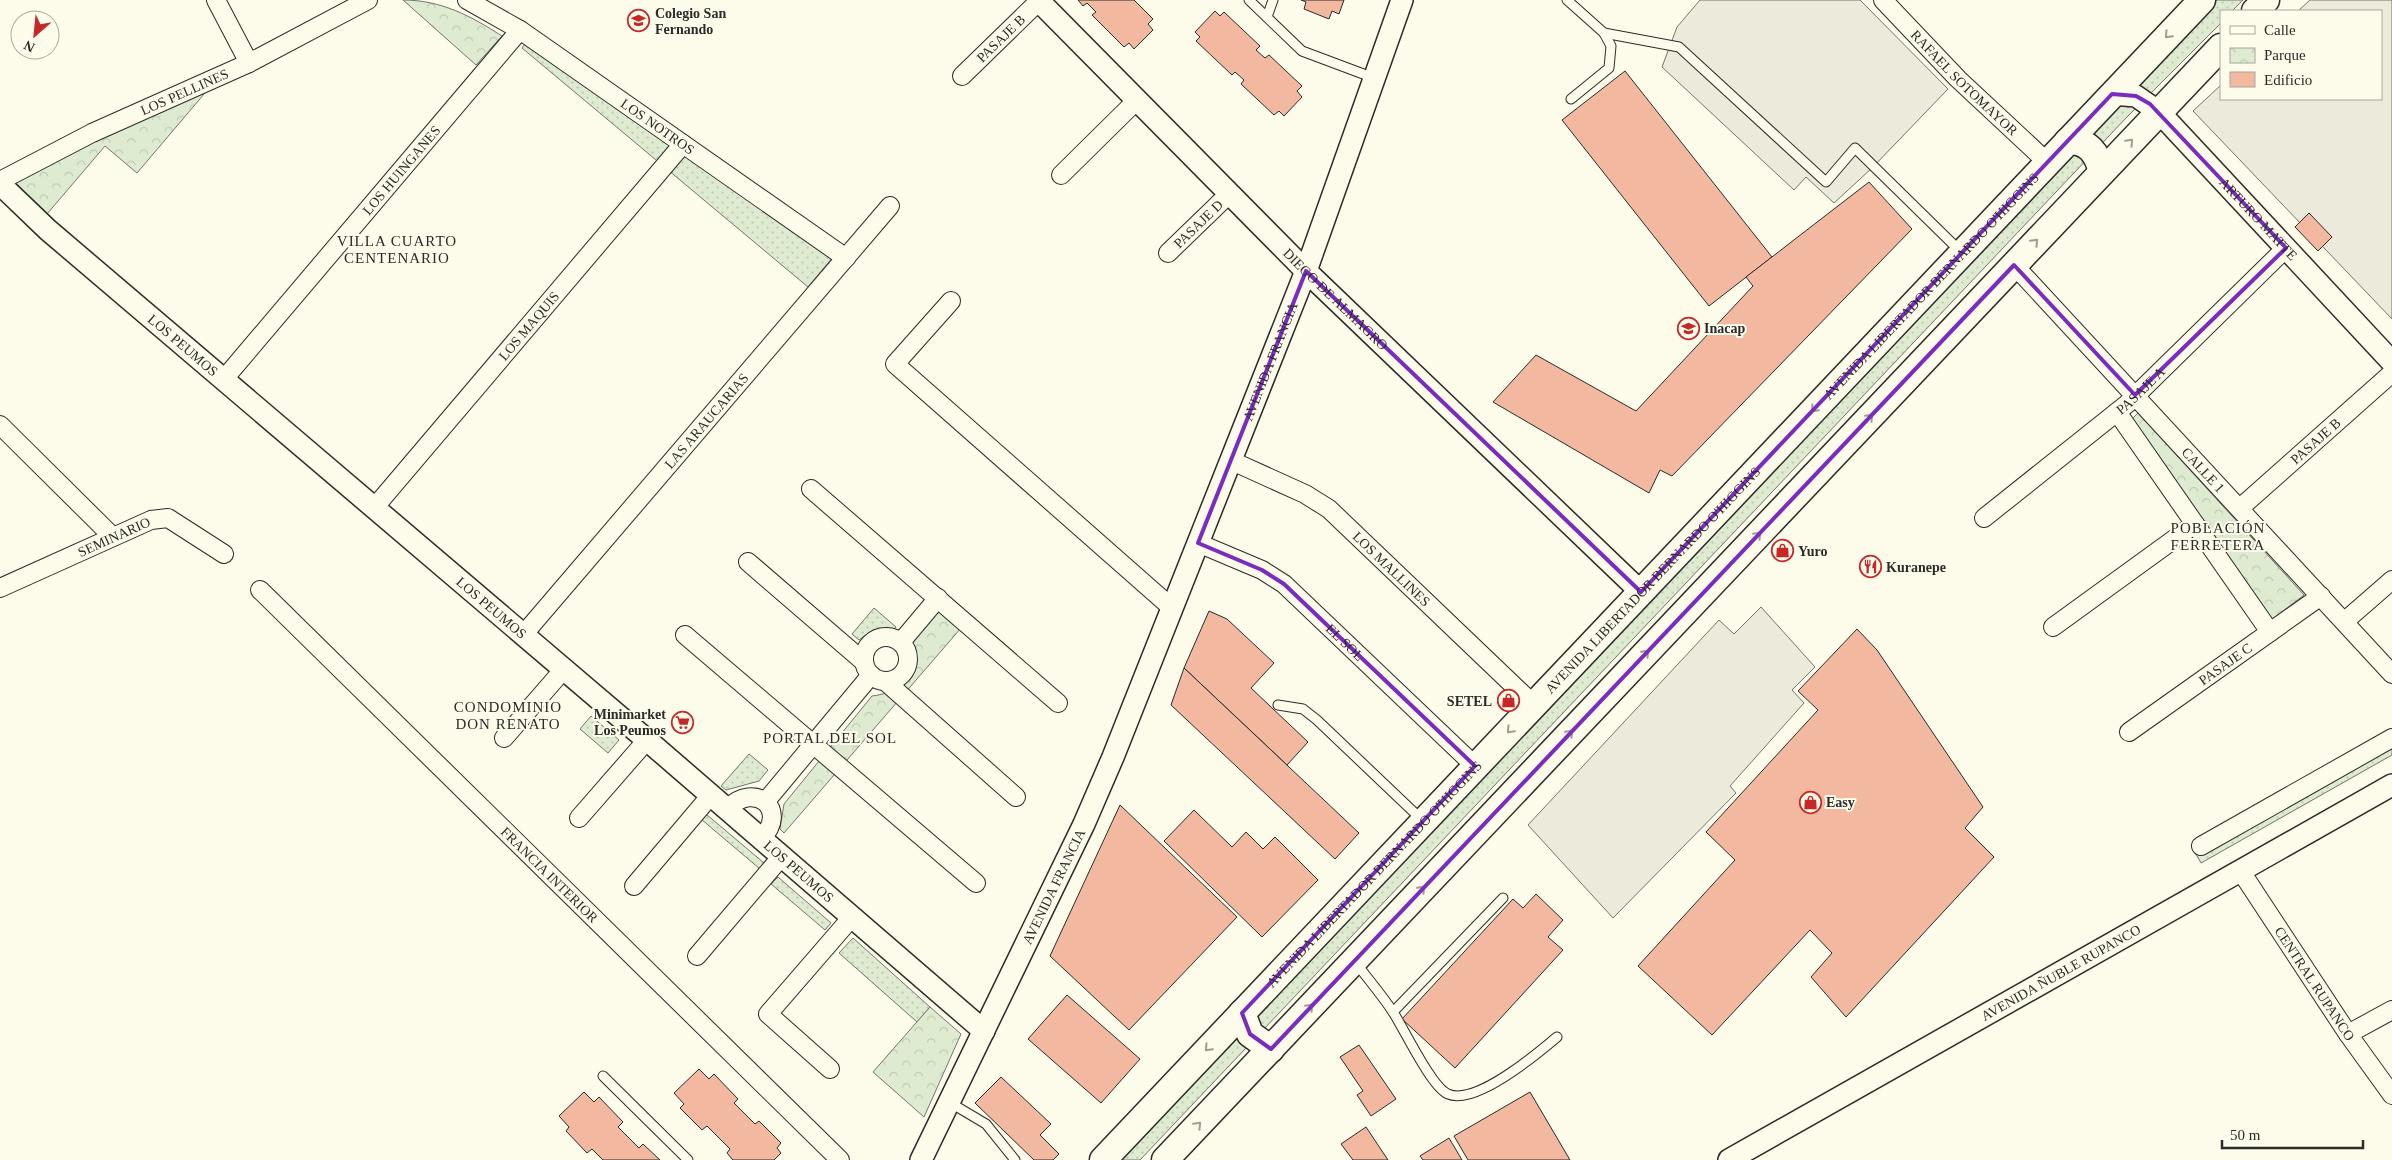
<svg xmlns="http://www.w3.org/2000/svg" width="2392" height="1160" viewBox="0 0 2392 1160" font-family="'Times New Roman',serif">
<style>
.grass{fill:url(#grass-dots);stroke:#74746e}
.park{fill:url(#park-crowns);stroke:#74746e}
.parking{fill:#eceadb;stroke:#74746e}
.building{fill:#f2b8a0;stroke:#2b2b2b}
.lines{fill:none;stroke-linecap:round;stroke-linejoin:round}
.service-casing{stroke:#2b2b2b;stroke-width:11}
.minor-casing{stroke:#2b2b2b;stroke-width:20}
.tertiary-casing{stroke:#2b2b2b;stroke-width:24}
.primary-casing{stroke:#2b2b2b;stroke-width:29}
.service{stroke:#fdfbea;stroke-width:9}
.minor{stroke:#fdfbea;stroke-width:18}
.tertiary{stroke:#fdfbea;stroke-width:21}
.primary{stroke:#fdfbea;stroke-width:26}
.oneway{stroke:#9e9d94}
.marked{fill:none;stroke:#7b2cbf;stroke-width:4;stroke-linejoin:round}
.labels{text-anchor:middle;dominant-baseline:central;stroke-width:4;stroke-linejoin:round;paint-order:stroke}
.poi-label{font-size:14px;font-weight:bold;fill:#2b2b2b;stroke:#fdfbea;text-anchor:start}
.street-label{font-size:14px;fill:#2b2b2b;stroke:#fdfbea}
.neighbourhood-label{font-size:15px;letter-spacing:1px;fill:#2b2b2b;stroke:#fdfbea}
</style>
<defs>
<pattern id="grass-dots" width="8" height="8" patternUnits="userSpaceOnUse" patternTransform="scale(1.25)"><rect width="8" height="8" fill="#deebd1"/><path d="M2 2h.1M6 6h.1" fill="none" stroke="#bfcab4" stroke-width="1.8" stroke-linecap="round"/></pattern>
<pattern id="park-crowns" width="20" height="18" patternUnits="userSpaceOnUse" patternTransform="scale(1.25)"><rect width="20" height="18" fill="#deebd1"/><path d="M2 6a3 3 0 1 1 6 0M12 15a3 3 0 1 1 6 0" fill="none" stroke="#bfcab4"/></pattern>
</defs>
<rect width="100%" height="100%" fill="#fdfbea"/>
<g class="grass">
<path d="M 2217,0 L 2243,0 L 2232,11 L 2221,11 L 2221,23 L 2126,118 L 1140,1160 L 1115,1160 L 1933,293 Z"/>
<path d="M 525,44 L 833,257 L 808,287 L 522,48 Z"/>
<path d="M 874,608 L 896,627 L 894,630 L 873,630 L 859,640 L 852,634 Z"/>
<path d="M 591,716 L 619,740 L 608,753 L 580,729 Z"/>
<path d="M 2392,736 L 2392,755 L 2201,863 L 2193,849 Z"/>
<path d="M 749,754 L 768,770 L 759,781 L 726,790 L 721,786 Z"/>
<path d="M 706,814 L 764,863 L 760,869 L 701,819 Z"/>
<path d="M 778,877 L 831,923 L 825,930 L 771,884 Z"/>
<path d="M 853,938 L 930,1007 L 917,1022 L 839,953 Z"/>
</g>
<g class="park">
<path d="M 403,0 C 441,0 471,16 502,36 L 476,65 Z"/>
<path d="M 216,80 L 137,173 L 105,146 L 47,214 L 11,184 Z"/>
<path d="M 2138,413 L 2304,595 L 2270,621 L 2129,422 Z"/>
<path d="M 937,608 L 961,628 L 784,833 L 780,829 L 784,804 L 872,696 C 895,693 902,686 915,669 L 912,637 Z"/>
<path d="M 930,1007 L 961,1034 L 924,1117 L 873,1072 Z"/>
</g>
<g class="parking">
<path d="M 1700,0 L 1860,0 L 1948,89 L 1872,168 L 1834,203 L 1806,177 L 1794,190 L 1662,67 L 1677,27 Z"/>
<path d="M 2310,0 L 2392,0 L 2392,319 L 2193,111 L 2221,85 L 2221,99 L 2381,99 L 2381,11 L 2298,11 Z"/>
<path d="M 1761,607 L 1815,667 L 1792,690 L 1804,703 L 1730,786 L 1736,793 L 1613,918 L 1528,825 L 1719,620 L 1734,634 Z"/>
</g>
<g class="building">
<path d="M 1078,0 L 1134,0 L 1153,19 L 1148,24 L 1153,30 L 1134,49 L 1129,43 L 1124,47 L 1092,15 L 1096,12 L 1087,3 L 1083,6 Z"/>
<path d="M 1301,0 L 1344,0 L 1339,14 L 1332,11 L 1329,19 L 1304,9 L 1306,2 Z"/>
<path d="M 1215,11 L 1220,16 L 1224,12 L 1260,46 L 1256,50 L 1265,58 L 1269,55 L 1302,86 L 1297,91 L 1302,97 L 1284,116 L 1279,111 L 1274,115 L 1241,84 L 1244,80 L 1235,72 L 1232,75 L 1196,41 L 1200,37 L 1195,32 Z"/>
<path d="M 1625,71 L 1772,257 L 1709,306 L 1562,120 Z"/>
<path d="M 1869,182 L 1912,229 L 1672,476 L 1660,470 L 1649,493 L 1493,402 L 1536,355 L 1636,411 L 1753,286 L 1746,277 Z"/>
<path d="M 2309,213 L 2332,237 L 2318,251 L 2295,227 Z"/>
<path d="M 1209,611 L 1227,619 L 1274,663 L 1251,688 L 1308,742 L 1287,765 L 1184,668 Z"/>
<path d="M 1857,629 L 1877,650 L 1983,807 L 1965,828 L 1994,857 L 1846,1017 L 1811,977 L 1832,953 L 1810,930 L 1712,1035 L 1638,966 L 1735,860 L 1706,832 L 1818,710 L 1798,691 Z"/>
<path d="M 1184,668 L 1359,833 L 1335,859 L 1171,705 Z"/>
<path d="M 1120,805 L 1237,917 L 1129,1030 L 1050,956 Z"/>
<path d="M 1194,810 L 1232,847 L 1246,832 L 1263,849 L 1275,837 L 1318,880 L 1262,937 L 1164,841 Z"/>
<path d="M 1536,894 L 1563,920 L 1548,937 L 1563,950 L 1455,1068 L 1402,1019 L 1513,899 L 1523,908 Z"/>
<path d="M 1067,995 L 1140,1059 L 1101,1103 L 1028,1039 Z"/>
<path d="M 1359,1045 L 1396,1099 L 1371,1116 L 1357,1095 L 1363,1091 L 1340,1057 Z"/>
<path d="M 699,1069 L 709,1079 L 714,1074 L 738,1099 L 734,1103 L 755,1124 L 759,1121 L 781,1143 L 777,1148 L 781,1153 L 774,1160 L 733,1160 L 727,1153 L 730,1149 L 707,1126 L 702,1130 L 680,1108 L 684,1104 L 674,1093 Z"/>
<path d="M 1001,1077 L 1051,1124 L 1040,1135 L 1059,1154 L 1053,1160 L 1034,1160 L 975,1103 Z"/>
<path d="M 584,1092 L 594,1102 L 599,1097 L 623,1122 L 618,1127 L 639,1148 L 643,1144 L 660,1160 L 603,1160 L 592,1149 L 587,1153 L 566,1131 L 569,1127 L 559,1116 Z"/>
<path d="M 1530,1092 L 1570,1160 L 1468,1160 L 1454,1136 Z"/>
<path d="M 1366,1127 L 1388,1160 L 1353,1160 L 1341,1144 Z"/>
<path d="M 1449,1138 L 1462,1160 L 1423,1160 L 1420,1156 Z"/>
</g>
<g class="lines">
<defs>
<g id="service">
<path d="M 1249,0 L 1302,51 L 1374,78"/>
<path d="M 1567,0 L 1604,33 L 1679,47 L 1826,182 L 1855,148 L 1960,251"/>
<path d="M 1267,17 L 1273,0"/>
<path d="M 1571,99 L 1609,68 L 1611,46 L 1604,33"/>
<path d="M 1278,705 L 1303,709 L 1317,720 L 1421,819"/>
<path d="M 1356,963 C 1368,979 1382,995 1393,1012 C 1404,1029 1432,1088 1448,1094 C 1475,1106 1537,1054 1557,1037"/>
<path d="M 1393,1012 L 1503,898"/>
<path d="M 603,1076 L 688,1160"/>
<path d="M 949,1102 L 986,1124 L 1015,1160"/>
</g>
<g id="minor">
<path d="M 216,0 L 249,63"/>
<path id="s1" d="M 467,0 L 520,30 L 846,258"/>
<path id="s2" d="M 1883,0 L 1958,79 L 2047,162"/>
<path id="s3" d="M 962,76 L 1039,1"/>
<path d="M 1061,175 L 1137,100"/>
<path id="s4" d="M 0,181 L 92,133 L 249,63 L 368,0"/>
<path id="s5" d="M 1168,253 L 1229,194"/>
<path id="s6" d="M 2014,265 L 2392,674"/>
<path d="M 951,301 L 895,364 L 1172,608"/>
<path id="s7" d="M 224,379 L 520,30"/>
<path d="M 2117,412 L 2270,632"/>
<path d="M 0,425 L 113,537"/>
<path id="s8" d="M 1232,461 L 1305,494 L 1329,509 L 1534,705"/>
<path d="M 811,489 L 1058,703"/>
<path id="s9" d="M 374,508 L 683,144"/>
<path id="s10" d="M 2240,508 L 2392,373"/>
<path id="s11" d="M 1984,518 L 2127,404 L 2286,248"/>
<path id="s12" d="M 1198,543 L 1262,570 L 1284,584 L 1475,766"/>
<path d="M 748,562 L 864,662"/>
<path id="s13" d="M 0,588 L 151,520 L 168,518 L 224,554"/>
<path id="s14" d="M 260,590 L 840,1160"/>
<path d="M 2345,621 L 2392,580"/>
<path d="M 2053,627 L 2195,524"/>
<path id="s15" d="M 523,635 L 890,206"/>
<path d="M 685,635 L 976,883"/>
<circle cx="886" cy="659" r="22"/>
<path d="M 901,642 L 938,598"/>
<path d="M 885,681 L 1016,797"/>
<path id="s16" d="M 2129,732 L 2321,596"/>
<path d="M 504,738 L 564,669"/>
<path d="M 766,801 L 871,675"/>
<path d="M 727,809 C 755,780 790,810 761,839"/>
<path d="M 579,818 L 647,740"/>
<path d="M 2201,846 L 2392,738"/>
<path id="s17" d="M 2240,870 L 2348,1034 L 2392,1095"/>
<path d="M 634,886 L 711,795"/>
<path d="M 697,956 L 782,856"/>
<path d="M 2348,1034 L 2392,1010"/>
<path d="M 830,1069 L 768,1014 L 852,917"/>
</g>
<g id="tertiary">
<path id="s18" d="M 1038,0 L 1306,271 L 1641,592"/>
<path id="s19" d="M 2112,94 L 2136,96 L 2159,112 L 2392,362"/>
<path id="s20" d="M 0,184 L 48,230 L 647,740 L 984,1031"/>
<path id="s21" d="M 921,1160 L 1084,824 L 1113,757 L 1306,271 L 1402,0"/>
<path id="s22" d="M 1729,1160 L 2392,785"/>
</g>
<g id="primary">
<path d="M 2255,11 L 2266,0"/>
<path d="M 2068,141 C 2089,141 2097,153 2102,172"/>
<path d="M 1242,1013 L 1250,1034 L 1271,1049"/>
<path id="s23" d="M 1103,1160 L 2202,0"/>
<path d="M 1165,1160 L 2221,47"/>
</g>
</defs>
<use href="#service" class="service-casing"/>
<use href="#minor" class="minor-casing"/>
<use href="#tertiary" class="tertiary-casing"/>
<use href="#primary" class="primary-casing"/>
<use href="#service" class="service"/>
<use href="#minor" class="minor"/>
<use href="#tertiary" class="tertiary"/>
<use href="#primary" class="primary"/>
</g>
<defs><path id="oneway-chevron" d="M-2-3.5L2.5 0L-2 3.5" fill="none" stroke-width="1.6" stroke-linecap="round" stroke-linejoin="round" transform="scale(1.25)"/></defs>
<g class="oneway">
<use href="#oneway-chevron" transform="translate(2168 35) rotate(133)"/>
<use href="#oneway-chevron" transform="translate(2130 142) rotate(-47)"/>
<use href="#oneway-chevron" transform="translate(2035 242) rotate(-47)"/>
<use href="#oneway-chevron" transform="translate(1814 409) rotate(133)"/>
<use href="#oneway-chevron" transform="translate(1870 417) rotate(-47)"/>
<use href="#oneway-chevron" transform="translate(1758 535) rotate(-47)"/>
<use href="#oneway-chevron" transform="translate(1646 653) rotate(-47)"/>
<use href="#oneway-chevron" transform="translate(1510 730) rotate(133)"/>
<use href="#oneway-chevron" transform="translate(1570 733) rotate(-46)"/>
<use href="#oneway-chevron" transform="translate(1422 889) rotate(-46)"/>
<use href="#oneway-chevron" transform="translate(1310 1007) rotate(-47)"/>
<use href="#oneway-chevron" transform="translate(1208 1048) rotate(133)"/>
<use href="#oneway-chevron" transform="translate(1198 1125) rotate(-46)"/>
</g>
<path class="marked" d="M 2112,94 L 2136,96 L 2150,104 L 2286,248 L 2135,395 L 2014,265 L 1271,1049 L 1250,1034 L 1242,1013 L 1475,766 L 1284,584 L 1262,570 L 1198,543 L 1306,271 L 1641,592 Z"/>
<defs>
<symbol id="school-ring" viewBox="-11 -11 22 22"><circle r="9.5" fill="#fdfbea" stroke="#c62828" stroke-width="1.5"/><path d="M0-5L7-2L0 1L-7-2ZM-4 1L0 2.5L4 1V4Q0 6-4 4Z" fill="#c62828"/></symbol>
<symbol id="university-ring" viewBox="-11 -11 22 22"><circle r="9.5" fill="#fdfbea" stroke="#c62828" stroke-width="1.5"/><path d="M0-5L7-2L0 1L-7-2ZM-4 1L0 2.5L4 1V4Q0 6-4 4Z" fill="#c62828"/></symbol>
<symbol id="shop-ring" viewBox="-11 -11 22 22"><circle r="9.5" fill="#fdfbea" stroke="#c62828" stroke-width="1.5"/><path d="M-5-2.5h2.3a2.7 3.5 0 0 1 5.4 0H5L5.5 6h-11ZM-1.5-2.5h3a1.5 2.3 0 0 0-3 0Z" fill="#c62828"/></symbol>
<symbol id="restaurant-ring" viewBox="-11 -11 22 22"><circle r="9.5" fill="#fdfbea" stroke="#c62828" stroke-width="1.5"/><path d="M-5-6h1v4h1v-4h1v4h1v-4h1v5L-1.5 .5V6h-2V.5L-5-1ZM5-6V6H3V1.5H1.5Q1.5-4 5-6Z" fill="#c62828"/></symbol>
<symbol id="supermarket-ring" viewBox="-11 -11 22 22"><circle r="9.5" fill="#fdfbea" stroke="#c62828" stroke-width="1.5"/><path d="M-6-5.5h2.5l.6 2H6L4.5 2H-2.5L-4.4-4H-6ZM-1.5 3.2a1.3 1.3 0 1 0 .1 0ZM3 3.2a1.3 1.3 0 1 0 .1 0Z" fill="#c62828"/></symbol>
</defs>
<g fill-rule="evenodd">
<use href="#school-ring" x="626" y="8" width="25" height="25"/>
<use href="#university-ring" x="1676" y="316" width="25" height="25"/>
<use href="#shop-ring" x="1770" y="538" width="25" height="25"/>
<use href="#restaurant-ring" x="1858" y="554" width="25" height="25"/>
<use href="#shop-ring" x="1496" y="688" width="25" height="25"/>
<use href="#supermarket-ring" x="670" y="710" width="25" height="25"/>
<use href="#shop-ring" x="1798" y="790" width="25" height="25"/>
</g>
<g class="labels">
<g class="poi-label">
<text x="655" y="13">Colegio San<tspan x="655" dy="16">Fernando</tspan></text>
<text x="1704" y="328">Inacap</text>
<text x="1798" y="551">Yuro</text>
<text x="1886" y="567">Kuranepe</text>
<text x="1492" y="701" text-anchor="end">SETEL</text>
<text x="666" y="714" text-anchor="end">Minimarket<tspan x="666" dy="16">Los Peumos</tspan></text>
<text x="1826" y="802">Easy</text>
</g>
<g class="street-label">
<text stroke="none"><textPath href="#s3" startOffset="54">PASAJE B</textPath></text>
<text stroke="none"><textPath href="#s2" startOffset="116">RAFAEL SOTOMAYOR</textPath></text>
<text stroke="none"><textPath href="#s4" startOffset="205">LOS PELLINES</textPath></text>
<text stroke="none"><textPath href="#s1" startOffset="229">LOS NOTROS</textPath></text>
<text stroke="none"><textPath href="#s7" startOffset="274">LOS HUINGANES</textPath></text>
<text stroke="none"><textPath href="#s19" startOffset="198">ARTURO MATTE</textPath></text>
<text stroke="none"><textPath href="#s5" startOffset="42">PASAJE D</textPath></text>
<text stroke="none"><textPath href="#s23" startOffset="1204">AVENIDA LIBERTADOR BERNARDO O'HIGGINS</textPath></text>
<text stroke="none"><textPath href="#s18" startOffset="422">DIEGO DE ALMAGRO</textPath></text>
<text stroke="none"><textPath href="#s9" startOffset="239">LOS MAQUIS</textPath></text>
<text stroke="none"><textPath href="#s20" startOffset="244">LOS PEUMOS</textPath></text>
<text stroke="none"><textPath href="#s21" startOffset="872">AVENIDA FRANCIA</textPath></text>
<text stroke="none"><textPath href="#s11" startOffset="202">PASAJE A</textPath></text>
<text stroke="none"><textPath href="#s15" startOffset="282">LAS ARAUCARIAS</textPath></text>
<text stroke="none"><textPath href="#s10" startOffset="101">PASAJE B</textPath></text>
<text stroke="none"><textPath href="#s6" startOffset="279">CALLE 1</textPath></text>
<text stroke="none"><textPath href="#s13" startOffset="125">SEMINARIO</textPath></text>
<text stroke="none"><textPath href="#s8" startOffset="195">LOS MALLINES</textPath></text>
<text stroke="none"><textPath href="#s23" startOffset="799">AVENIDA LIBERTADOR BERNARDO O'HIGGINS</textPath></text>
<text stroke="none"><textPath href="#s20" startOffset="649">LOS PEUMOS</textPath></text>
<text stroke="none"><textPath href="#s12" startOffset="180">EL SOL</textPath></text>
<text stroke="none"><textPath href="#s16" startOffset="118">PASAJE C</textPath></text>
<text stroke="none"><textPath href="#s20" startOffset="1054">LOS PEUMOS</textPath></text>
<text stroke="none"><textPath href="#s23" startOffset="394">AVENIDA LIBERTADOR BERNARDO O'HIGGINS</textPath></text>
<text stroke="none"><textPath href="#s14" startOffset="406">FRANCIA INTERIOR</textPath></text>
<text stroke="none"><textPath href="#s21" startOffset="304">AVENIDA FRANCIA</textPath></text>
<text stroke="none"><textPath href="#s22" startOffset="381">AVENIDA ÑUBLE RUPANCO</textPath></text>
<text stroke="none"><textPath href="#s17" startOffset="136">CENTRAL RUPANCO</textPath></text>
</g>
<g class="neighbourhood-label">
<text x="397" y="241">VILLA CUARTO<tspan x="397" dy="17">CENTENARIO</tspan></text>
<text x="2218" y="528">POBLACIÓN<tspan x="2218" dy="17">FERRETERA</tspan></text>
<text x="508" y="707">CONDOMINIO<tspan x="508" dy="17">DON RENATO</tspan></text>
<text x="830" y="738">PORTAL DEL SOL</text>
</g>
</g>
<rect x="2220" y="10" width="162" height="90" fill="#fdfbea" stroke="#a9a89e"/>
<rect x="2230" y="26" width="25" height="8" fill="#fdfbea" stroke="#a9a89e"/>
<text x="2264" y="35" font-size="15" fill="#2b2b2b">Calle</text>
<rect x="2230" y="48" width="25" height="15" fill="url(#park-crowns)" stroke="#a9a89e"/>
<text x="2264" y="60" font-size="15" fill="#2b2b2b">Parque</text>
<rect x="2230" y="72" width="25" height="15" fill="#f2b8a0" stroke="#a9a89e"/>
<text x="2264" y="85" font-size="15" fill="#2b2b2b">Edificio</text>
<g transform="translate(35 35) rotate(207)"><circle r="24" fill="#fdfbea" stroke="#a9a89e"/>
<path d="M0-4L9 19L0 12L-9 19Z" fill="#c62828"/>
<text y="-8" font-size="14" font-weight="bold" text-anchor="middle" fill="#2b2b2b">N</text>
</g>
<path d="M2222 1140v8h141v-8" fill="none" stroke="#2b2b2b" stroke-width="2.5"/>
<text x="2230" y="1140" font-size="15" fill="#2b2b2b" stroke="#fdfbea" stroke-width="4" paint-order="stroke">50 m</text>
</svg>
